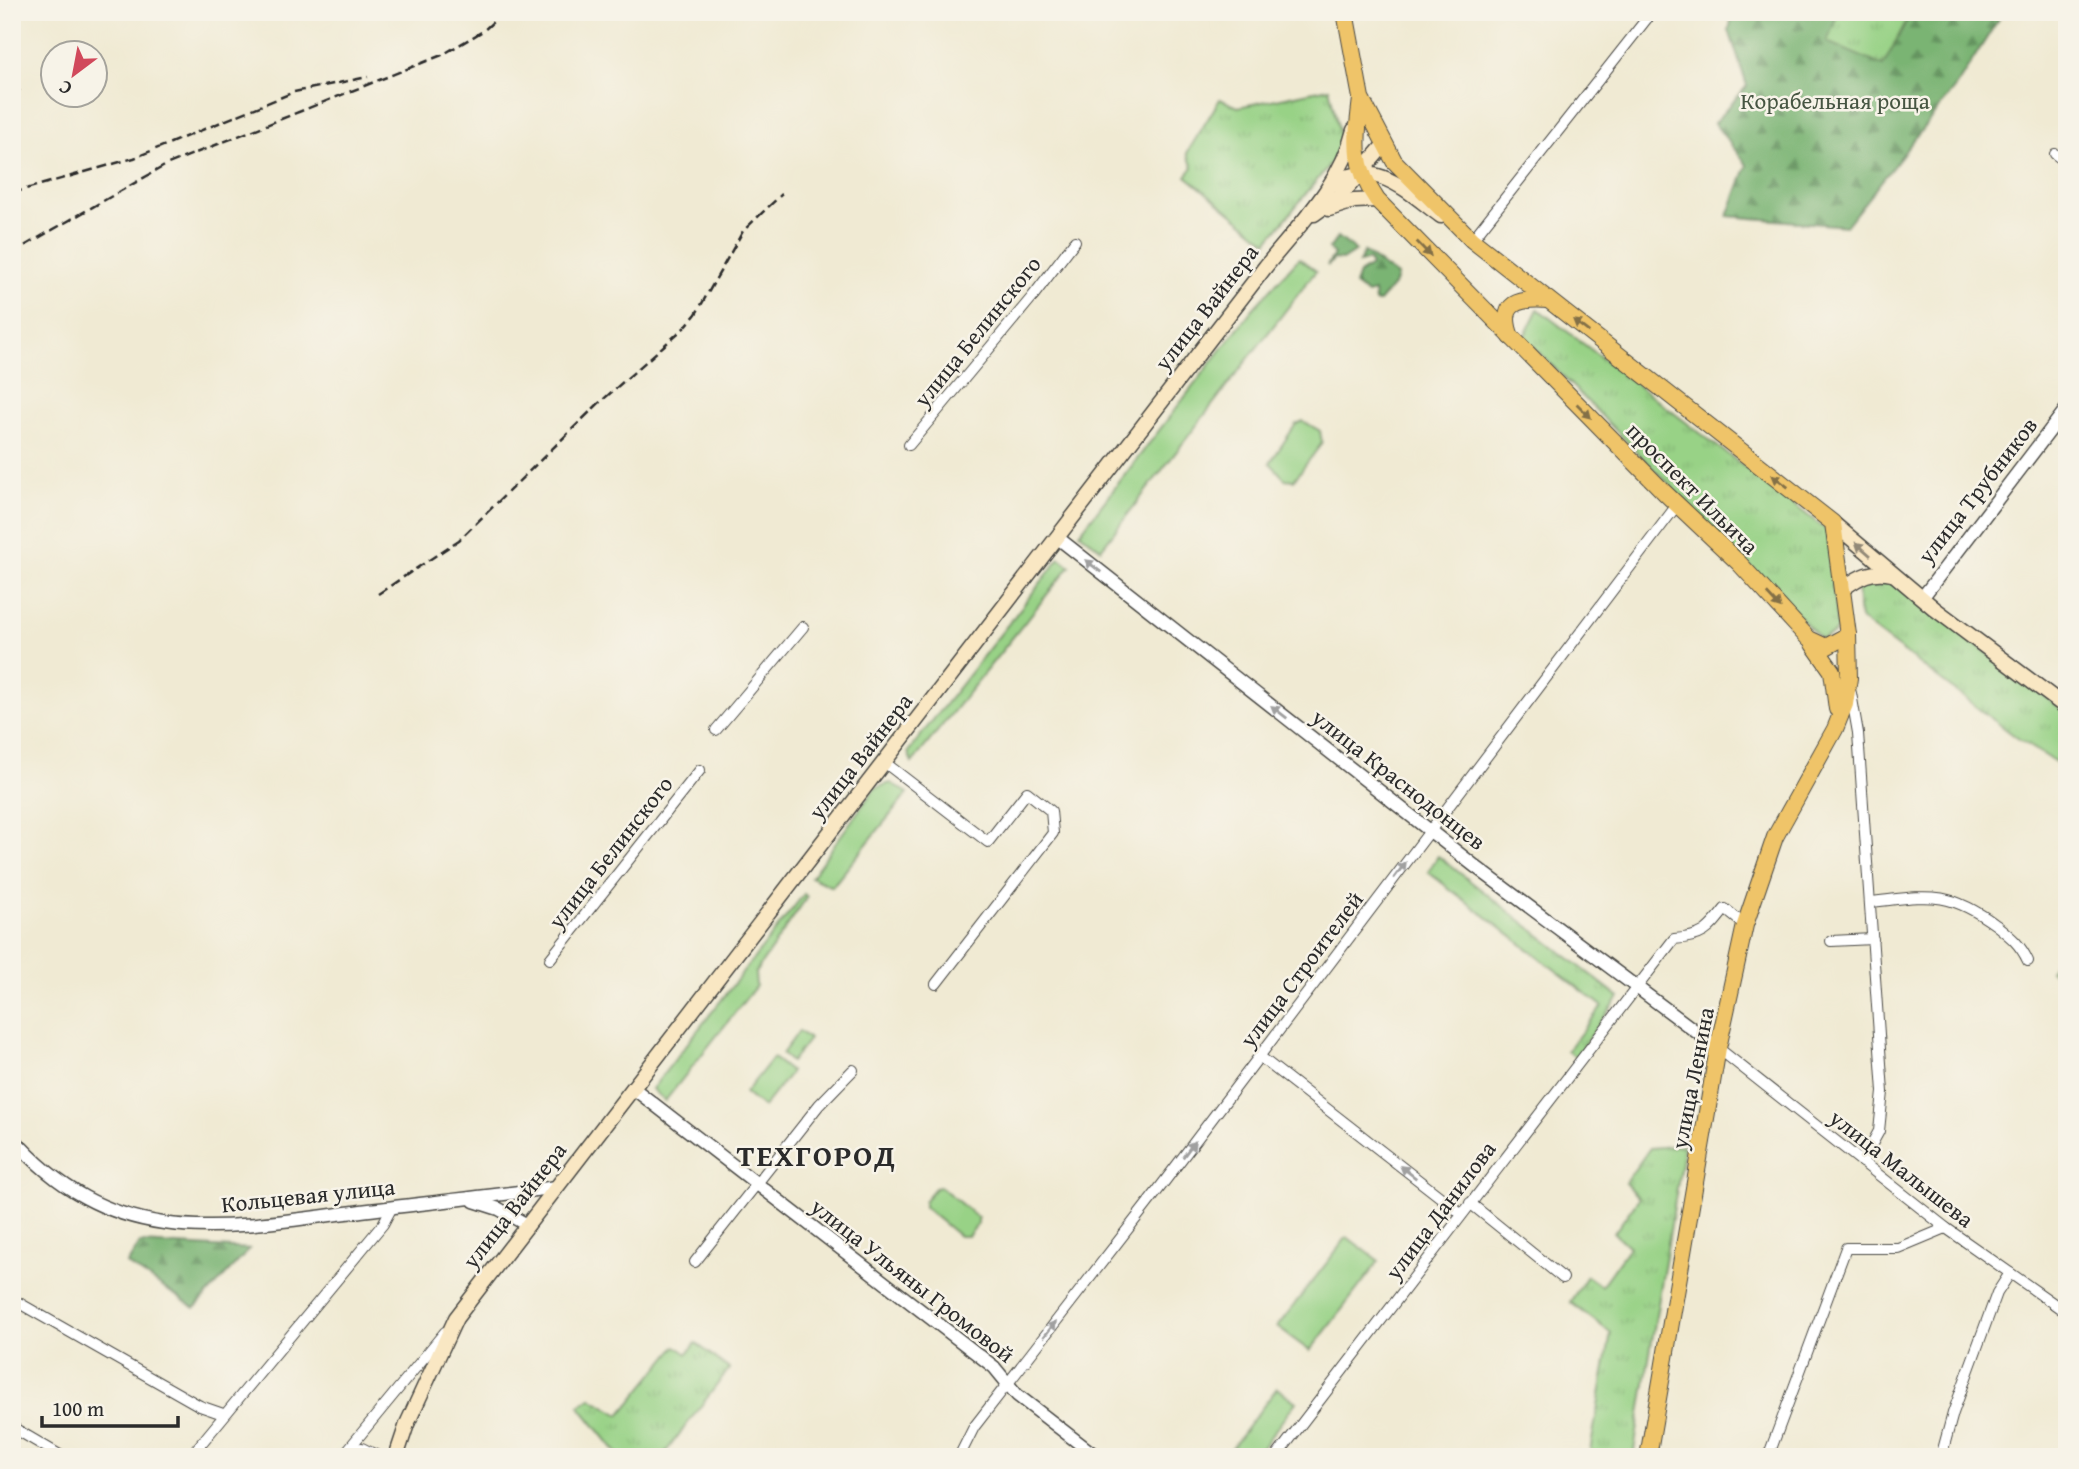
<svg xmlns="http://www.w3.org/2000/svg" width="2079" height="1469" viewBox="0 0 2079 1469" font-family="'Gentium Book Plus',serif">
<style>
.grass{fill:#98d286;stroke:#627e58;stroke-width:2}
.forest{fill:url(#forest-firs);stroke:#52704f;stroke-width:2}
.park{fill:url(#park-tufts);stroke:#627e58;stroke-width:2}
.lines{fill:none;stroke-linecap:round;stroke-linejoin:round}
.minor-casing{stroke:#494844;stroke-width:12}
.tertiary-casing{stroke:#494844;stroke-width:15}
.secondary-casing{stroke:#494844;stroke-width:17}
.primary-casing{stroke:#494844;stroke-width:18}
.minor{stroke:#fff;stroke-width:10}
.tertiary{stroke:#fff;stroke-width:12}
.secondary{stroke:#f9e7c3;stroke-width:14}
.primary{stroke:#efc469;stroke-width:16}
.rail{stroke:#2b2b2b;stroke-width:2.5;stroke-dasharray:10 5;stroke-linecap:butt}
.oneway{fill:#837047}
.oneway2{fill:#928977}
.oneway3{fill:#a0a0a0}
.labels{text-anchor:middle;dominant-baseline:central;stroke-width:5;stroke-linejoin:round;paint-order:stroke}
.park-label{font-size:23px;fill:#465542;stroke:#f7f3e8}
.street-label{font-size:23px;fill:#2b2b2b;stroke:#f7f3e8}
.district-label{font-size:30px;font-weight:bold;letter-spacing:2px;fill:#2b2b2b;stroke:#f7f3e8}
</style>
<defs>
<pattern id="forest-firs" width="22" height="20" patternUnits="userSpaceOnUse" patternTransform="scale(1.75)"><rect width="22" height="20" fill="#7ab473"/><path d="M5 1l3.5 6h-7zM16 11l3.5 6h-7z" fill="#64935f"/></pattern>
<pattern id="park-tufts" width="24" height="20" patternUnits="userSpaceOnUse" patternTransform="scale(1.75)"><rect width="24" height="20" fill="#98d286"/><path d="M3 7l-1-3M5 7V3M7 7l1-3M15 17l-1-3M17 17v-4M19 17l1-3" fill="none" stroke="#83b474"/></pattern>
</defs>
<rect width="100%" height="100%" fill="#f7f3e8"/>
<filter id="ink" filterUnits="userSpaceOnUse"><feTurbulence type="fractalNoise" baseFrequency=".0143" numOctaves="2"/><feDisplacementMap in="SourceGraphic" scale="14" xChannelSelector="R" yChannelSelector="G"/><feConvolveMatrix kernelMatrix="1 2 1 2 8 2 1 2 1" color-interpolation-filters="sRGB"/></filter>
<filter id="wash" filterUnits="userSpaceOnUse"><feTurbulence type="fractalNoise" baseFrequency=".00686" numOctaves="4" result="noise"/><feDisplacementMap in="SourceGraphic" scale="28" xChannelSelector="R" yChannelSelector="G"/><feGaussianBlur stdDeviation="1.57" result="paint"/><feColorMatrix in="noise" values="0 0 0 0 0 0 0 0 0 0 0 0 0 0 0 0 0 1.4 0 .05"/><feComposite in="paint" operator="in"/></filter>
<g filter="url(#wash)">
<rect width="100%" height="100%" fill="#f0ead3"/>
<g class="grass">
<path d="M 1299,258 L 1316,271 L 1101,549 L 1080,533 L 1252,310 Z"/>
<path d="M 1303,421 L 1320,431 L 1322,443 L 1294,480 L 1285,479 L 1270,463 L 1296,424 Z"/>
<path d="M 1060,558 L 1070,566 L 912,763 L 908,752 Z"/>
<path d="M 891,783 L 908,793 L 832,887 L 811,877 L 875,788 Z"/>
<path d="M 804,894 L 807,897 L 755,973 L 756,986 L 665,1101 L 652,1089 Z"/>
<path d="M 2067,947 L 2067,983 L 2050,970 Z"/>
<path d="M 799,1031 L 809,1039 L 791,1062 L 782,1054 Z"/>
<path d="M 773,1058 L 791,1072 L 763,1107 L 745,1093 Z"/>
<path d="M 941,1187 L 978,1218 L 978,1224 L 968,1236 L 959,1236 L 924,1207 L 924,1201 L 935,1188 Z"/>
<path d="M 1347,1237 L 1379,1261 L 1310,1351 L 1277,1327 Z"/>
<path d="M 1277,1388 L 1296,1402 L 1255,1457 L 1225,1457 Z"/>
</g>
<g class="forest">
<path d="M 1733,12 L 2003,12 L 1957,85 L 1846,226 L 1728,216 L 1747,165 L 1714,123 L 1747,86 L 1729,30 Z"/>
<path d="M 1338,237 L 1356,251 L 1342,260 L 1334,259 L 1327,266 L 1334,254 L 1329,249 Z"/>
<path d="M 1364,252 L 1397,276 L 1395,283 L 1379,302 L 1375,302 L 1374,292 L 1367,294 L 1355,285 L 1359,274 L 1371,266 L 1369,260 L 1359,263 Z"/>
<path d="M 140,1243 L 250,1249 L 195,1308 L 127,1264 Z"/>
</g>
<g class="park">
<path d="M 1838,12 L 1894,12 L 1907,20 L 1883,66 L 1827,42 Z"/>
<path d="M 1329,88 L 1343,148 L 1267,242 L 1186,176 L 1193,167 L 1187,153 L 1220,99 L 1238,107 Z"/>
<path d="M 1538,309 L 1828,531 L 1837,628 L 1833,634 L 1821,639 L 1524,337 Z"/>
<path d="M 1864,579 L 1891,580 L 2067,713 L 2067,769 L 2020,740 L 1860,619 L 1857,588 Z"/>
<path d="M 1438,856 L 1619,997 L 1576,1057 L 1567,1051 L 1602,1006 L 1428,872 Z"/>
<path d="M 1684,1145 L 1633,1457 L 1589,1457 L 1611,1333 L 1570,1302 L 1587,1276 L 1601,1286 L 1629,1247 L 1614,1233 L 1639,1198 L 1625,1183 L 1650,1148 Z"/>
<path d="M 696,1343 L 729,1369 L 662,1457 L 620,1457 L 579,1406 L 591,1398 L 620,1415 L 676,1346 L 687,1354 Z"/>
</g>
</g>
<g filter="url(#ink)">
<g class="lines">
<defs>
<g id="minor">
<path d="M 2055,154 L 2067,163"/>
<path d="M 1472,240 L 1652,12"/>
<path d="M 909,445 L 1033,296 L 1075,241"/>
<path d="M 1851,693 L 1858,733 L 1883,1092 L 1879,1131 L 1862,1162"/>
<path d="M 716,730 L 803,627"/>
<path d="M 884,762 L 988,842 L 1027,792 L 1051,811 L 1053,833 L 936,984"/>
<path d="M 1871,902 C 1927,896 1947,889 1996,925 C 2011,937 2020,944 2028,961"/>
<path d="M 1831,941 L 1873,939"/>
<path d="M 550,959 L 700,770"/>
<path d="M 1718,1048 L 1946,1228 L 2067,1313"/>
<path d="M 1259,1056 L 1462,1214"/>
<path d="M 1470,1203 L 1563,1278"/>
<path d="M 695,1262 L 819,1105 L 853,1070"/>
<path d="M 12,1299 L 200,1406 L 223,1414"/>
<path d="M 12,1427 L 63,1457"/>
<path d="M 348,1450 L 362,1448 L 380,1457"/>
<path d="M 190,1457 L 383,1224 L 391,1209"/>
<path d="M 342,1457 L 445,1332"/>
<path d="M 959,1457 L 974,1427 L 1155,1194 L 1677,505"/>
<path d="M 1276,1457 L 1674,939 C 1703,937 1708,931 1725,909 L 1745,925"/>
<path d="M 1768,1457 L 1846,1248 L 1898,1248 L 1946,1228"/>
<path d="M 1941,1457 L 1953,1413 L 1997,1293 L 2010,1273"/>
</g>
<g id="tertiary">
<path d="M 1058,538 L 1476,867 L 1718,1048"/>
<path d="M 1922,598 L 2067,408"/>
<path d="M 633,1088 L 994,1367 L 1017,1395 L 1097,1457"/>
<path d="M 12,1137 C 113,1253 225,1229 361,1211 C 426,1203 492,1196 557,1187"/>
<path d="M 474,1201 L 499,1209 L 527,1225"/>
</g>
<g id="secondary">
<path d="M 1334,184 C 1374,156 1409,193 1441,216"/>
<path d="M 1329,209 L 1354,201 L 1377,200"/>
<path d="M 1314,214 L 1342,194 L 1384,145"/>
<path d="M 1833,523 L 1935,609 L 2067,708"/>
<path d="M 1844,588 C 1860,576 1871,570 1892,574"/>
<path d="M 396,1457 L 407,1424 L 456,1318 L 1266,266 C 1301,223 1341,184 1354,130"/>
</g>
<g id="primary">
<path d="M 1345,12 L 1361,98 L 1394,161 L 1472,240 L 1833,523 L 1848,635 L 1849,678 L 1845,704 L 1835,729 L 1775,837 L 1745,925 L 1718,1048 L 1648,1457"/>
<path d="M 1361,99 C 1356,140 1352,164 1377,200 L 1665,493 L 1739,563 L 1809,639 L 1826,647 L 1848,635"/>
<path d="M 1511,337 C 1498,302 1519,298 1548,300"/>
<path d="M 1813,644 L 1832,671 L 1837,709"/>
</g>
</defs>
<use href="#minor" class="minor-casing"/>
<use href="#tertiary" class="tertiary-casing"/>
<use href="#secondary" class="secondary-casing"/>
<use href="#primary" class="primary-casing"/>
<use href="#minor" class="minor"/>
<use href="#tertiary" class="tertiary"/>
<use href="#secondary" class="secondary"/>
<use href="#primary" class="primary"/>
<g class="rail">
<path d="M 12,78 L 20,91"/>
<path d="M 12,193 L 134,158 L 294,92 L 368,77"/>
<path d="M 12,253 L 168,164 L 442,55 L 483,31 L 504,12"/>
<path d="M 378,594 L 459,540 L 598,404 L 685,327 L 696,314 L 743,231 L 782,194"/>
</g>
</g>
<defs><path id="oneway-solid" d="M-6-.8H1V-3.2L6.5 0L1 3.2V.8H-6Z" transform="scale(1.75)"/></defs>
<g class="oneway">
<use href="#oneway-solid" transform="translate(1424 249) rotate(46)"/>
<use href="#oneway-solid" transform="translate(1581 326) rotate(-142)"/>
<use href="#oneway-solid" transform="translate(1584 411) rotate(45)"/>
<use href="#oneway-solid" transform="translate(1780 481) rotate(-142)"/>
<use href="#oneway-solid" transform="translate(1774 601) rotate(47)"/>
</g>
<use class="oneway2" href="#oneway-solid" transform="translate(1863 549) rotate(-139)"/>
<g class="oneway3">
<use href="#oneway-solid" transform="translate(1093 566) rotate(-142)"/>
<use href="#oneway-solid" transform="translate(1279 712) rotate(-142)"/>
<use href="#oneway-solid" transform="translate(1400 870) rotate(-53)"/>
<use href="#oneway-solid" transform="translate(1189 1149) rotate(-53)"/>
<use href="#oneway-solid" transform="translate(1408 1172) rotate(-142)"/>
<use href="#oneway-solid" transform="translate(1050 1329) rotate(-52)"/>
</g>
</g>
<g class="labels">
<g class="park-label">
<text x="1835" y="100">Корабельная роща</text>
</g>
<g class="street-label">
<text transform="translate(1206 307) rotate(-52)">улица Вайнера</text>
<text transform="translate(977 331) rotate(-51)">улица Белинского</text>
<text transform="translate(1693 488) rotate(45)">проспект Ильича</text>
<text transform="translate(1977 490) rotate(-52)">улица Трубников</text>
<text transform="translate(860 756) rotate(-52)">улица Вайнера</text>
<text transform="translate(1399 779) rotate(38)">улица Краснодонцев</text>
<text transform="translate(610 852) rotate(-52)">улица Белинского</text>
<text transform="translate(1301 969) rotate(-53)">улица Строителей</text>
<text transform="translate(1692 1078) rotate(-79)">улица Ленина</text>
<text transform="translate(1902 1168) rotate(38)">улица Малышева</text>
<text transform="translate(308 1195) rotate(-6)">Кольцевая улица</text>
<text transform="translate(514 1205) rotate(-52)">улица Вайнера</text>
<text transform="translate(1440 1210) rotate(-53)">улица Данилова</text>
<text transform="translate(913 1280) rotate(38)">улица Ульяны Громовой</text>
</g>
<g class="district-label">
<text x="817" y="1155">ТЕХГОРОД</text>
</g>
</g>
<rect width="2079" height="1469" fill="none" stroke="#f7f3e8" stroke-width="42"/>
<g transform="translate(74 74) rotate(212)"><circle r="33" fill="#f7f3e8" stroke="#a5a39c" stroke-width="2"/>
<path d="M0-5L12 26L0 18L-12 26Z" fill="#d1495b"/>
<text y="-10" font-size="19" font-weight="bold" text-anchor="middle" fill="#2b2b2b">С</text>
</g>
<path d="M42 1416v10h136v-10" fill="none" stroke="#2b2b2b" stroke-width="3.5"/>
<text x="52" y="1416" font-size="21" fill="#2b2b2b" stroke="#f7f3e8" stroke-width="5" paint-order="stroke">100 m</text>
</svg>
